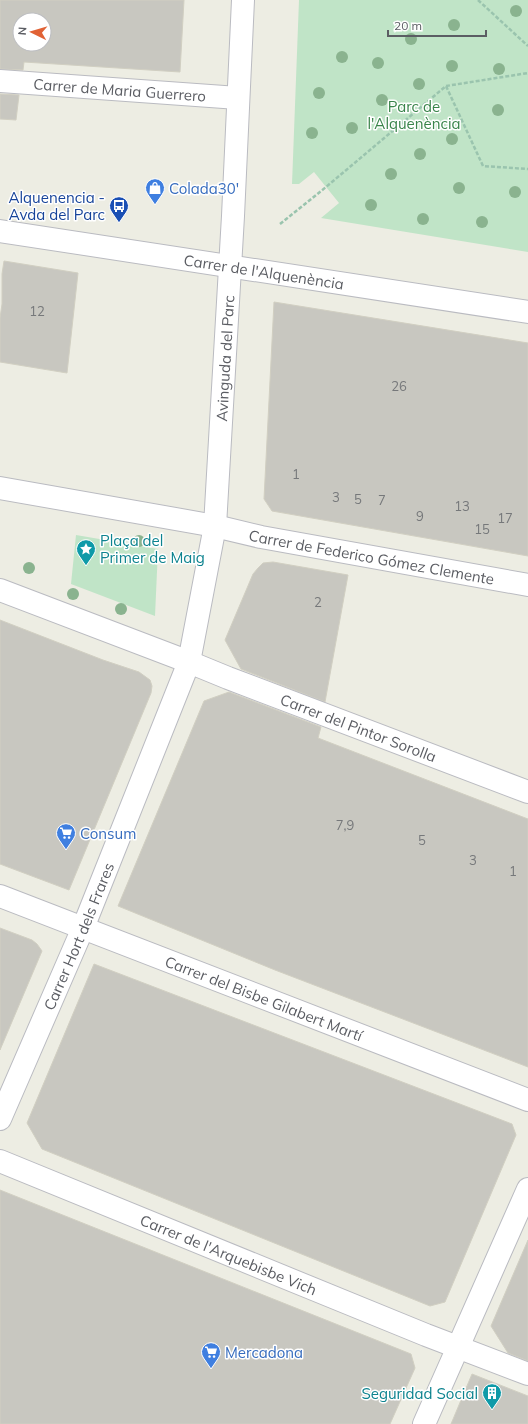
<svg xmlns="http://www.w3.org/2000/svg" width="528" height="1424" viewBox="0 0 528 1424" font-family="Mulish,sans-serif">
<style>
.green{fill:#c0e4c7}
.building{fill:#c8c7c0;stroke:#d1cfc2;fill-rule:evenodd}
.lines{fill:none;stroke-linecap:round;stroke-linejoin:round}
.street-casing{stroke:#babbc1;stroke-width:24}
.path{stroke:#9ac4ae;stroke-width:2.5;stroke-dasharray:4 2;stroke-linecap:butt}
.street{stroke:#fff;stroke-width:22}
.tree{fill:#8ab38f}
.labels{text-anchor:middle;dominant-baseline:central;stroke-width:3;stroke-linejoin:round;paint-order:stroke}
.number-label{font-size:13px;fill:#76787a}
.street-label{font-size:15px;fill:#5b5d63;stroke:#fff}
.park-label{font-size:15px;fill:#39844a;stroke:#fff}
.shop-label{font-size:15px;fill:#366cbe;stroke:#fff;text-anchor:start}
.transit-label{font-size:15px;fill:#164399;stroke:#fff;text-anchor:end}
.culture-label{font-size:15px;fill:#0d838f;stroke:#fff;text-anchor:start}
</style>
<rect width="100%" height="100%" fill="#edede3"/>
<g class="green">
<path d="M 299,0 L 528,0 L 528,252 L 321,218 L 339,203 L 314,172 L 299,184 L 292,184 Z"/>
<path d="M 76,535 L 158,549 L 155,616 L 71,584 Z"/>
</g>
<g class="building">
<path d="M 0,0 L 184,0 L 180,72 L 24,62 L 23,70 L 0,69 ZM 20,20 L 44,20 L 44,44 L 20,44 Z"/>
<path d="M 0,94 L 19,95 L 16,120 L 0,119 Z"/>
<path d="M 4,261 L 78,273 L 67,373 L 0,362 L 0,318 L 2,304 L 2,274 Z"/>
<path d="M 274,302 L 528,343 L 528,556 L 272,511 L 264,499 Z"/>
<path d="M 273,562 L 348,575 L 325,702 L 241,669 L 225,640 L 253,574 L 258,568 L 263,563 Z"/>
<path d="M 0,620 L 103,660 L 139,672 L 150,680 L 152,686 L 151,693 L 69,890 L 0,864 Z"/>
<path d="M 229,692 L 321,727 L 318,738 L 528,819 L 528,1067 L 275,970 L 118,906 L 204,701 Z"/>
<path d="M 0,928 L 32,940 L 37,944 L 42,951 L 0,1050 Z"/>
<path d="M 94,964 L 512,1124 L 516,1135 L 445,1302 L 430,1306 L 42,1149 L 27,1123 Z"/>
<path d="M 0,1190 L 411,1354 L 415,1368 L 390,1424 L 0,1424 Z"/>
<path d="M 528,1240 L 528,1361 L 508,1353 L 491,1326 Z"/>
<path d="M 472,1374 L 528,1396 L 528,1424 L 451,1424 Z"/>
</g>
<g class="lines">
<defs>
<g id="street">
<path id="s1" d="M 0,81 L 238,98"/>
<path id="s2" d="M 0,231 L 528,312"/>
<path id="s3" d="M 0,488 L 215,526 L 261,537 L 528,585"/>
<path id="s4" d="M 0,590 L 189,662 L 228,678 L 528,792"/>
<path id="s5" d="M 0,896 L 528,1100"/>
<path id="s6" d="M 0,1119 L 83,928 L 189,662 L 215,526 L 233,216 L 243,0"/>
<path id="s7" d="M 0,1161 L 426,1335 L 528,1374"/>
<path d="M 424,1424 L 528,1189"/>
</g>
</defs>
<use href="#street" class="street-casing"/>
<g class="path">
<path d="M 478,0 L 528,46"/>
<path d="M 446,86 L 528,73"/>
<path d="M 280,224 L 326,187 L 446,86 L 483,166 L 528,169"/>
</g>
<use href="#street" class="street"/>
</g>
<g class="tree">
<circle cx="516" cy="11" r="6"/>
<circle cx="454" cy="25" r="6"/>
<circle cx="411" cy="39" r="6"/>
<circle cx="342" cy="57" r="6"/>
<circle cx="378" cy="63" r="6"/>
<circle cx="452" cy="66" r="6"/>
<circle cx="499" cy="69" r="6"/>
<circle cx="419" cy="84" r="6"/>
<circle cx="319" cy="93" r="6"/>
<circle cx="382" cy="100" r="6"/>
<circle cx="498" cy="110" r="6"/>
<circle cx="352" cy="128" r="6"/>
<circle cx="312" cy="133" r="6"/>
<circle cx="452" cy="139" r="6"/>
<circle cx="420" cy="154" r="6"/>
<circle cx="391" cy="174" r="6"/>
<circle cx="459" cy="188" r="6"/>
<circle cx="515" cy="192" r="6"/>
<circle cx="371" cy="205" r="6"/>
<circle cx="423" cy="219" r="6"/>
<circle cx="482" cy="222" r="6"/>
<circle cx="139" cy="541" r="6"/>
<circle cx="29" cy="568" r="6"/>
<circle cx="73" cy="594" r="6"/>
<circle cx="121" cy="609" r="6"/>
</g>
<defs>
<symbol id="shop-pin" viewBox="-11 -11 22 30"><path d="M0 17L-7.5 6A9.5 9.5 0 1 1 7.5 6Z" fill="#3f7fe0" stroke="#fff"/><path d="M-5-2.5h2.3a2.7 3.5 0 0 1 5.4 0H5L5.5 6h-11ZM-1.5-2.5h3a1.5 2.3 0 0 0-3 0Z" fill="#fff"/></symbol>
<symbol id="bus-pin" viewBox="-11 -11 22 30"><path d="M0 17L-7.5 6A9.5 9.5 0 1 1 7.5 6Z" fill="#1a4fb4" stroke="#fff"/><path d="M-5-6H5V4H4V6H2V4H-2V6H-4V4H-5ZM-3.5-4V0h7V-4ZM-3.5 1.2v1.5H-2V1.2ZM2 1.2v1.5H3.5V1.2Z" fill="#fff"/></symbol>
<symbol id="sight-pin" viewBox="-11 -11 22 30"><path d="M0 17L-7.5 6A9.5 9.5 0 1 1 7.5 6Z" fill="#0f9aa8" stroke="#fff"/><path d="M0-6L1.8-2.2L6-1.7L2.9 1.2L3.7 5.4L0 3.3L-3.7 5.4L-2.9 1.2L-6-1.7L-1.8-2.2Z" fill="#fff"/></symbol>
<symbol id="supermarket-pin" viewBox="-11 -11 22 30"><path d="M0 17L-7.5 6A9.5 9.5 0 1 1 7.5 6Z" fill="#3f7fe0" stroke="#fff"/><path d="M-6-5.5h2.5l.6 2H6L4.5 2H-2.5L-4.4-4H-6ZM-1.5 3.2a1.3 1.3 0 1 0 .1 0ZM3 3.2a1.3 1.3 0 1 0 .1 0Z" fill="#fff"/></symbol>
<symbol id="building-pin" viewBox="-11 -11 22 30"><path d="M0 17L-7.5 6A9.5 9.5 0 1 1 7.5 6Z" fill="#0f9aa8" stroke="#fff"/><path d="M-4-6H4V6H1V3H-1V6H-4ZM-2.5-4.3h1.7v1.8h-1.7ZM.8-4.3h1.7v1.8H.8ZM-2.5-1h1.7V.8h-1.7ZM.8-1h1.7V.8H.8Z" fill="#fff"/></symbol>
</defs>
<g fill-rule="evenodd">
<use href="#shop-pin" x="144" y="177" width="22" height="30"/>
<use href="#bus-pin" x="108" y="195" width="22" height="30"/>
<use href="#sight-pin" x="75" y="538" width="22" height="30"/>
<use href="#supermarket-pin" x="55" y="822" width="22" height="30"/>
<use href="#supermarket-pin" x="200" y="1341" width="22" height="30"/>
<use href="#building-pin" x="481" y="1382" width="22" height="30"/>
</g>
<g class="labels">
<g class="number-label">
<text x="37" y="311">12</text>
<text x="399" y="386">26</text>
<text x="296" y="474">1</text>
<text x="336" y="497">3</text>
<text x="358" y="499">5</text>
<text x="382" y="500">7</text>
<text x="462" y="506">13</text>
<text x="420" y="516">9</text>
<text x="505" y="518">17</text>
<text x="482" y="529">15</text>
<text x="318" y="602">2</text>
<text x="345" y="825">7,9</text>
<text x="422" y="840">5</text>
<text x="473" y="860">3</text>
<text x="513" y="871">1</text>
</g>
<g class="street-label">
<text stroke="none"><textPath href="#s1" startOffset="120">Carrer de Maria Guerrero</textPath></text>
<text stroke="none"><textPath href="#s2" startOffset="267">Carrer de l'Alquenència</textPath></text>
<text stroke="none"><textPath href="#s6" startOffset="801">Avinguda del Parc</textPath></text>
<text stroke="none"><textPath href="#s3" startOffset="378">Carrer de Federico Gómez Clemente</textPath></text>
<text stroke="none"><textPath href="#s4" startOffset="384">Carrer del Pintor Sorolla</textPath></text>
<text stroke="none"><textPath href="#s6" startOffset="199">Carrer Hort dels Frares</textPath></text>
<text stroke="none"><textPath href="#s5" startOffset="283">Carrer del Bisbe Gilabert Martí</textPath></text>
<text stroke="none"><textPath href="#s7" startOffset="247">Carrer de l'Arquebisbe Vich</textPath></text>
</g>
<g class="park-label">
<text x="414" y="106">Parc de<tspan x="414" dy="17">l'Alquenència</tspan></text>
</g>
<g class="shop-label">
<text x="169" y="188">Colada30'</text>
<text x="80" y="833">Consum</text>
<text x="225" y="1352">Mercadona</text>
</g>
<g class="transit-label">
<text x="105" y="197">Alquenencia -<tspan x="105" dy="17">Avda del Parc</tspan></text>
</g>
<g class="culture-label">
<text x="100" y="540">Plaça del<tspan x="100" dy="17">Primer de Maig</tspan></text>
<text x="478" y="1393" text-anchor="end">Seguridad Social</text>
</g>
</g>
<g transform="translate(32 32) rotate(275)"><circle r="19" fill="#ffffff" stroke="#bdbec1"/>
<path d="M0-3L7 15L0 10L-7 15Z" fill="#e16235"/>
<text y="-6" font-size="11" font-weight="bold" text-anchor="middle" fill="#5b5d63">N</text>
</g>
<path d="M388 30v6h98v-6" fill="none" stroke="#5b5d63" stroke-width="2"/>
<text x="394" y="30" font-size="12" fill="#5b5d63" stroke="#ffffff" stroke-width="3" paint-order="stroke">20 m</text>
</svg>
